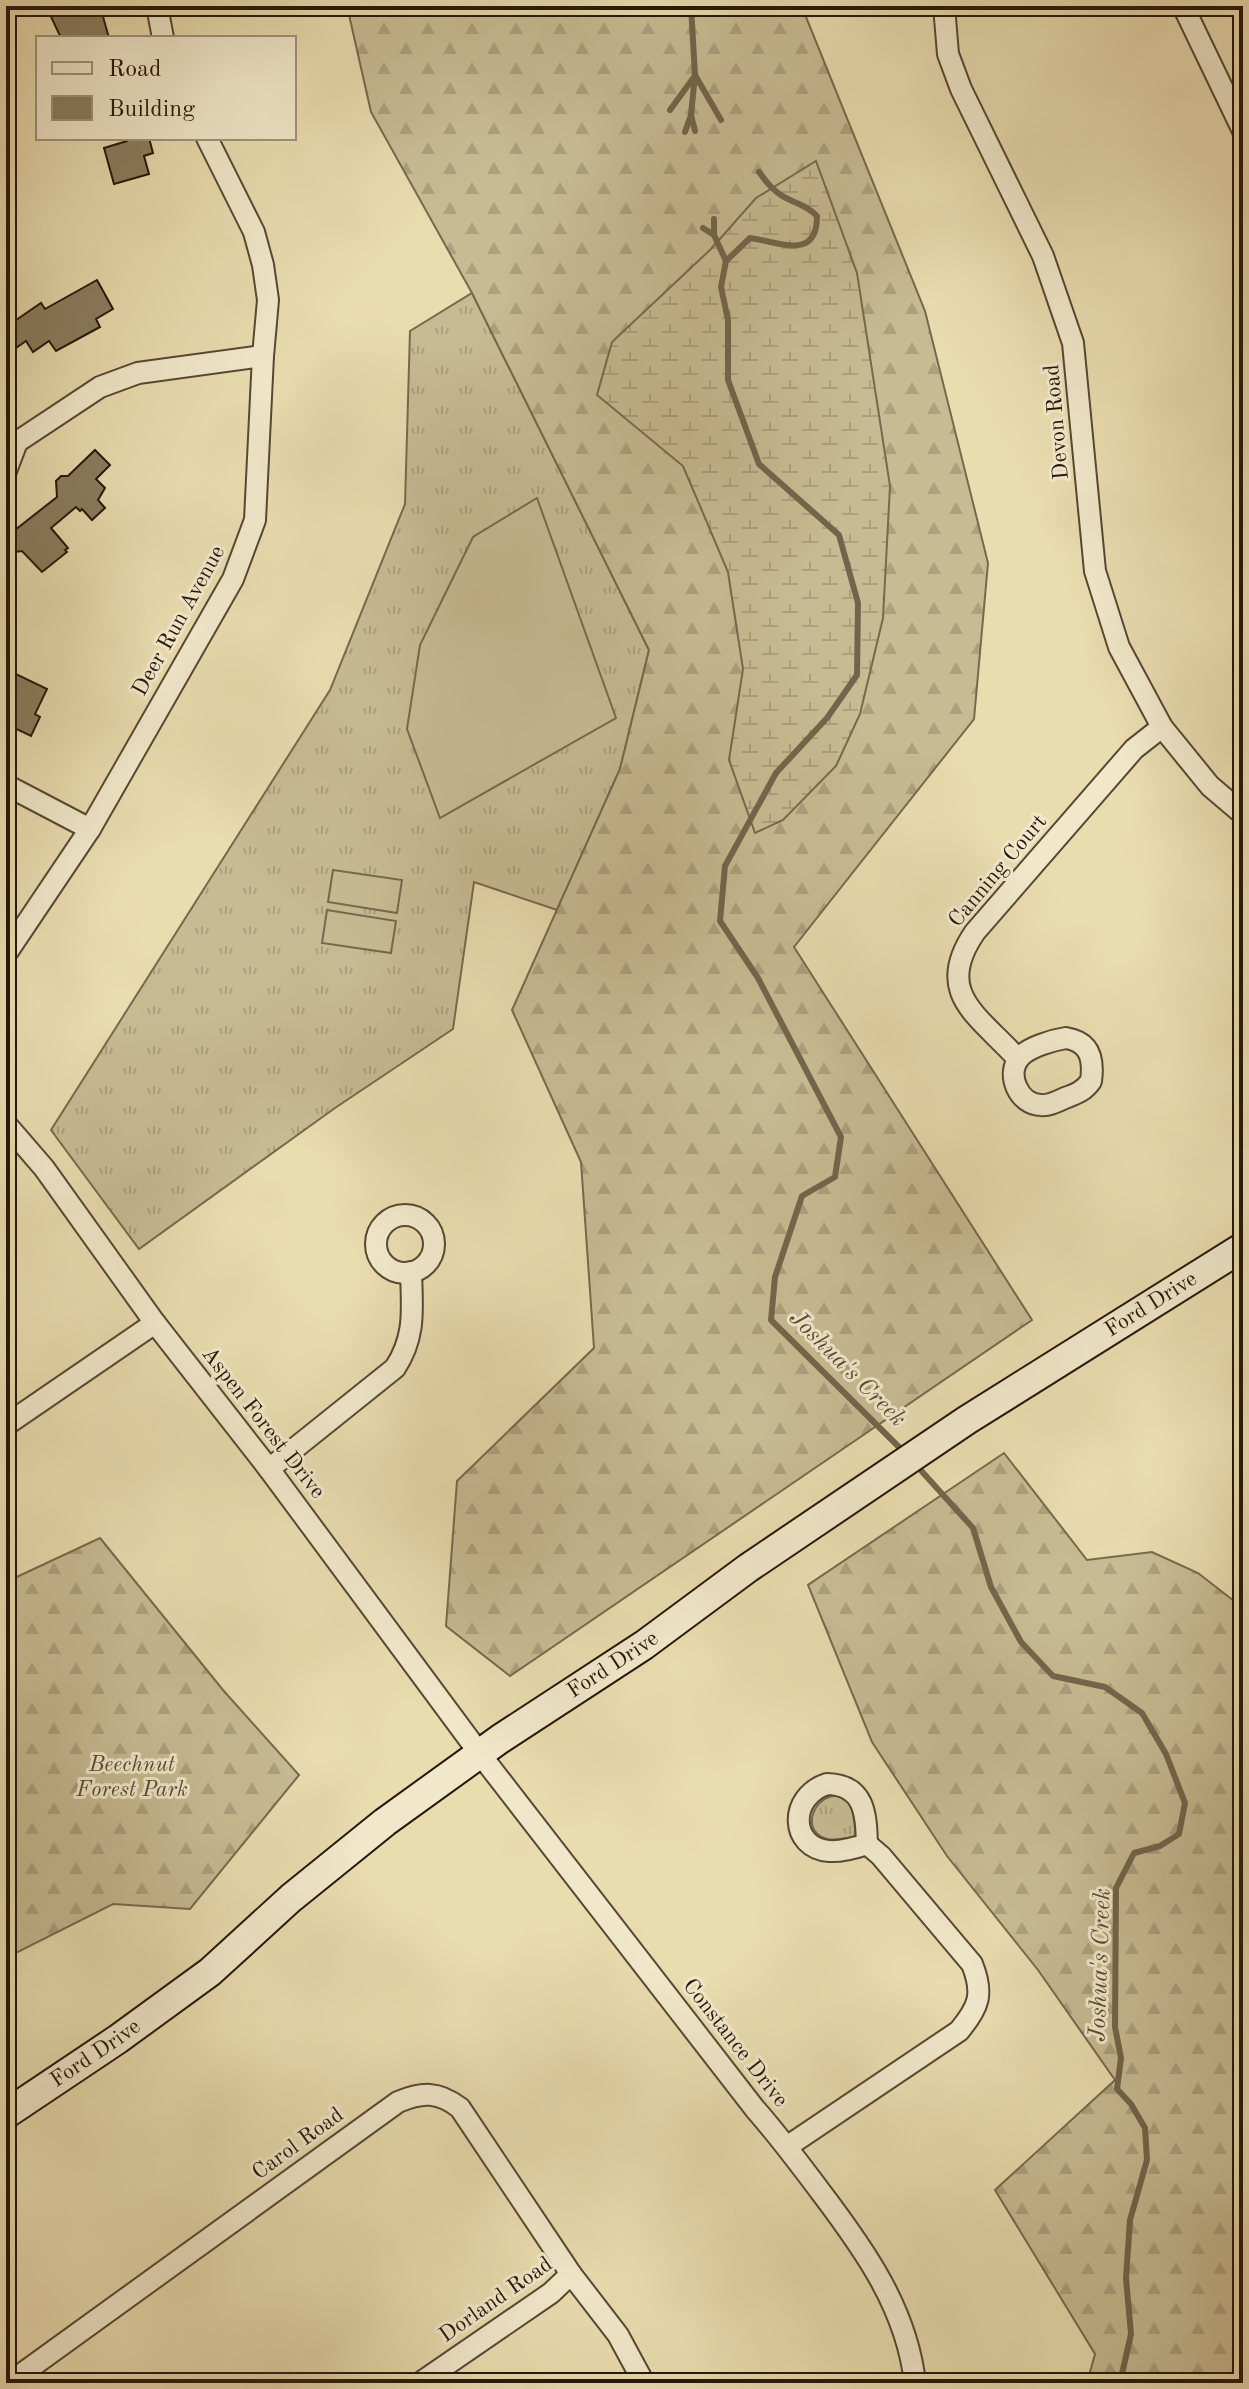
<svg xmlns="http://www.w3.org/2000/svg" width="1249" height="2389" viewBox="0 0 1249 2389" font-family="'Old Standard TT',serif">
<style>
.grass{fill:url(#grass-tufts);stroke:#77694f;stroke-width:2}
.forest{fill:url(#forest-firs);stroke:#77694f;stroke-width:2}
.wetland{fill:url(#wetland-marsh);stroke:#77694f;stroke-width:2}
.garden{fill:#c8bb93;stroke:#77694f;stroke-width:2}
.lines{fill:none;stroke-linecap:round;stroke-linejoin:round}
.stream{stroke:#73654c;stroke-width:6}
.building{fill:#8b7d60;stroke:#26170b;stroke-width:2}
.minor-casing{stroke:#574834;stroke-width:24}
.secondary-casing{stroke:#26170b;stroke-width:32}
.minor{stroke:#f1e8cb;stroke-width:20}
.secondary{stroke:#f1e8cb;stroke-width:28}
.labels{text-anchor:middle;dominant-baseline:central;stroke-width:6;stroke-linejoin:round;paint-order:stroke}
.street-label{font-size:22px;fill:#26170b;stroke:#f1e8cb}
.park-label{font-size:22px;font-style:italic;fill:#574834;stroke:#f1e8cb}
.water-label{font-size:24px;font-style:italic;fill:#5a4b36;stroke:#f1e8cb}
</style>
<defs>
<pattern id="grass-tufts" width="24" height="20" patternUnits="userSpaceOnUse" patternTransform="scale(2)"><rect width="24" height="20" fill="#c8bb93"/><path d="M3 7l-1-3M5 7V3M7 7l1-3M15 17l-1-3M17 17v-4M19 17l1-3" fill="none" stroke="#aca07d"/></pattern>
<pattern id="forest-firs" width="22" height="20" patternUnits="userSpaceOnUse" patternTransform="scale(2)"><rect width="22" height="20" fill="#c8bb93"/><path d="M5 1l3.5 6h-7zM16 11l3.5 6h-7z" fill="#aca07d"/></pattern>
<pattern id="wetland-marsh" width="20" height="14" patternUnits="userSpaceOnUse" patternTransform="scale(2)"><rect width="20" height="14" fill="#c8bb93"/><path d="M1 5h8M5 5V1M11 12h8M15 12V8" fill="none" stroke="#aca07d"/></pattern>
</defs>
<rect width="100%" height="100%" fill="#e9dcaf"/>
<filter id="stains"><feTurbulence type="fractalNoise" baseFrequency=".0025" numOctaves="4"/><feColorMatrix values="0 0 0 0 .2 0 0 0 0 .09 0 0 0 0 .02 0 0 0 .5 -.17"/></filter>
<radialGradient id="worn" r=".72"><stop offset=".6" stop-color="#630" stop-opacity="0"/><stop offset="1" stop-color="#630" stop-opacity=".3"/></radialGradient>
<g class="grass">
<path d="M 472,293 L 649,650 L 620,769 L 557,910 L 474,882 L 453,1029 L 335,1108 L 139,1249 L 51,1130 L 330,690 L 405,504 L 410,331 Z"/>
<path d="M 832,1796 L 839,1796 L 851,1805 L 857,1830 L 854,1837 C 846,1838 836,1841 827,1839 C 802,1832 811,1801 832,1796 Z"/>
</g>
<g class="forest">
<path d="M 347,6 L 806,6 L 806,17 L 925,311 L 988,563 L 974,719 L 794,947 L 1032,1320 L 510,1676 L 446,1626 L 457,1481 L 594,1348 L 581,1162 L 512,1010 L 620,769 L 649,650 L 472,293 L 371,112 Z"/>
<path d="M 1004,1453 L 1087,1560 L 1152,1552 L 1198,1573 L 1243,1608 L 1243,2383 L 1087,2383 L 1095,2354 L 995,2190 L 1115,2080 L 1038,1970 L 947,1856 L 872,1742 L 808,1585 Z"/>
<path d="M 100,1538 L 223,1690 L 299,1775 L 190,1909 L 113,1904 L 6,1958 L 6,1582 Z"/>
</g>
<path class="wetland" d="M 816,161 L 857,273 L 890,486 L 883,618 L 860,714 L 836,766 L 783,820 L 755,833 L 729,760 L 743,669 L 728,572 L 683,466 L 597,395 L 612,342 L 711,249 L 756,198 Z"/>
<g class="garden">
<path d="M 537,498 L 616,718 L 440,818 L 407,729 L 420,645 L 473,537 Z"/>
<path d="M 333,870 L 402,880 L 397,913 L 328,902 Z"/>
<path d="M 327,910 L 396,921 L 391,953 L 322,943 Z"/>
</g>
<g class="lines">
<g class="stream">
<path d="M 691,6 L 695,75 L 721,120"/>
<path d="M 670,110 L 694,77"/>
<path d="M 691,115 L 695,131"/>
<path d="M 685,132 L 691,115 L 695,75"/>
<path d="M 759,172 C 767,183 775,193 788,199 C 800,205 807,206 817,216 C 817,261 780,242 750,238 L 726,261 L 721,287 L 728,320 L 728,380 L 759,464 L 839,535 L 858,603 L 857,675 L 827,718 L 776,773 L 725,866 L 720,921 L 758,978 L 841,1137 L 835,1177 L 802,1196 L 775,1277 L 771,1320 L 906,1454"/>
<path d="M 714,219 L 714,235"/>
<path d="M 703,228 L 714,235 L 726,261"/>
<path d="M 916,1465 L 973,1528 L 991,1587 L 1021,1642 L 1053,1676 L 1105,1687 L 1142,1713 L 1166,1754 L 1185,1803 L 1179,1834 L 1160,1846 L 1134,1853 L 1116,1888 L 1115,2027 L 1121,2058 L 1117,2089 L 1131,2104 L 1145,2128 L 1147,2160 L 1130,2220 L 1126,2278 L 1131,2334 L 1120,2383"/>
</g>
</g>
<g class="building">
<path d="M 46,6 L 83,6 L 85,12 L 100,6 L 109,38 L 61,38 Z"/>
<path d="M 126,138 L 149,138 L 153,153 L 144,156 L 149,174 L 114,184 L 104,148 L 127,141 Z"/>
<path d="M 97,280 L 113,309 L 96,319 L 100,327 L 56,351 L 49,341 L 33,352 L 26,341 L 6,355 L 6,327 L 41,303 L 45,309 Z"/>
<path d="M 95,450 L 110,465 L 96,479 L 105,488 L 98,500 L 105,508 L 92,520 L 82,509 L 80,511 L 76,507 L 51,528 L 68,548 L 65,550 L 67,552 L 42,572 L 22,551 L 6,553 L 6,531 L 15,530 L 57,497 L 56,481 L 61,476 L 68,476 Z"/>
<path d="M 6,674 L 14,678 L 16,674 L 47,689 L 35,714 L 40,717 L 31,736 L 6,724 Z"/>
</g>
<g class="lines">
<defs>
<g id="minor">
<path d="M 157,6 L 163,38"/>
<path d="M 944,6 L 948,54 L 961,89 L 1043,256 L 1073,343 L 1095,571 L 1119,647 L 1162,727 L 1210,786 L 1243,814"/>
<path d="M 1183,6 L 1243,131"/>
<path d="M 6,438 L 17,442 L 6,471"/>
<path d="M 17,442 L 100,387 L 138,373 L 263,356"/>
<path d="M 6,785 L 90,829"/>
<path d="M 6,954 L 90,829 L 233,579 L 255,520 L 263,356 L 268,300 L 263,265 L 254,232 L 207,138"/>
<path d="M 1066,1038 C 1090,1042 1094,1059 1091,1081 C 1084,1091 1076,1094 1065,1098 C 1058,1101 1049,1106 1041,1105 C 1019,1105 1005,1074 1020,1057 C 1029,1047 1053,1040 1066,1038 Z"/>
<path d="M 1018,1059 C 978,1015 933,993 975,932 L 1134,749 L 1162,727"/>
<path d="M 6,1124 L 44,1168 L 155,1323 L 269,1469 L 480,1754 L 755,2109 C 778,2135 799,2163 820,2191 C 864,2249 907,2309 915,2383"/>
<circle cx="405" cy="1244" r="29"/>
<path d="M 6,1425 L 155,1323"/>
<path d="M 269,1469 L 395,1368 C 416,1336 412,1309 411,1272"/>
<path d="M 827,1784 C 865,1785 866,1814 867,1844 C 855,1848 842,1852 829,1851 C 790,1848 788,1797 827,1784 Z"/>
<path d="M 788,2146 L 959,2031 C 979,2007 984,1994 972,1964 L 881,1856 L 867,1844"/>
<path d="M 9,2383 L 398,2102 C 422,2092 438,2091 460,2108 L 571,2274"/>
<path d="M 420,2383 L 551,2293 L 571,2274 L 618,2335 L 644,2383"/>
</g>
<g id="secondary">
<path id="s1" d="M 6,2114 L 118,2039 L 210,1972 L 291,1898 L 385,1822 L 500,1739 L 644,1645 L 748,1568 L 967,1420 L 1243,1247"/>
</g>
</defs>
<use href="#minor" class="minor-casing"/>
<use href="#secondary" class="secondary-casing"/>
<use href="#minor" class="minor"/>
<use href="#secondary" class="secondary"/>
</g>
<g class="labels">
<g class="street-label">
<text transform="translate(1057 422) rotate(-95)">Devon Road</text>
<text transform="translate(179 621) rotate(-61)">Deer Run Avenue</text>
<text transform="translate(998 871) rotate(-50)">Canning Court</text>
<text stroke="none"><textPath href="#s1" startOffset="1404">Ford Drive</textPath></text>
<text transform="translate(263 1423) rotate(52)">Aspen Forest Drive</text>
<text stroke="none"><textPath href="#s1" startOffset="756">Ford Drive</textPath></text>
<text transform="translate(735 2043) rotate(52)">Constance Drive</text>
<text stroke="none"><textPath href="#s1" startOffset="108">Ford Drive</textPath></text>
<text transform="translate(298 2144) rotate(-36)">Carol Road</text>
<text transform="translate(496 2300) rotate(-35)">Dorland Road</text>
</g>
<g class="park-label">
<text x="132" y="1765">Beechnut<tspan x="132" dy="25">Forest Park</tspan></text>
</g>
<g class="water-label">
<text transform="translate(847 1369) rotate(45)">Joshua's Creek</text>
<text transform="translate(1101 1965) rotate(-88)">Joshua's Creek</text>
</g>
</g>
<rect width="1249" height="2389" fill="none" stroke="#e9dcaf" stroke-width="32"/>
<rect x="8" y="8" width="1233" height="2373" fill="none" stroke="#26170b" stroke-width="4"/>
<rect x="16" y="16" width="1217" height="2357" fill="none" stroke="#26170b" stroke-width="2"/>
<rect x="36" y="36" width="260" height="104" fill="#f1e8cb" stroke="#a0947e" stroke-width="2"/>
<rect x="52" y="62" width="40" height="12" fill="#f1e8cb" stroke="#a0947e" stroke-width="2"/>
<text x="108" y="76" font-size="24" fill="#26170b">Road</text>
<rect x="52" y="96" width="40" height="24" fill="#8b7d60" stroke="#a0947e" stroke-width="2"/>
<text x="108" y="116" font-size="24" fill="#26170b">Building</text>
<rect width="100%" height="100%" filter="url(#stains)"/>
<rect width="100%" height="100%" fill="url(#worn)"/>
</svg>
